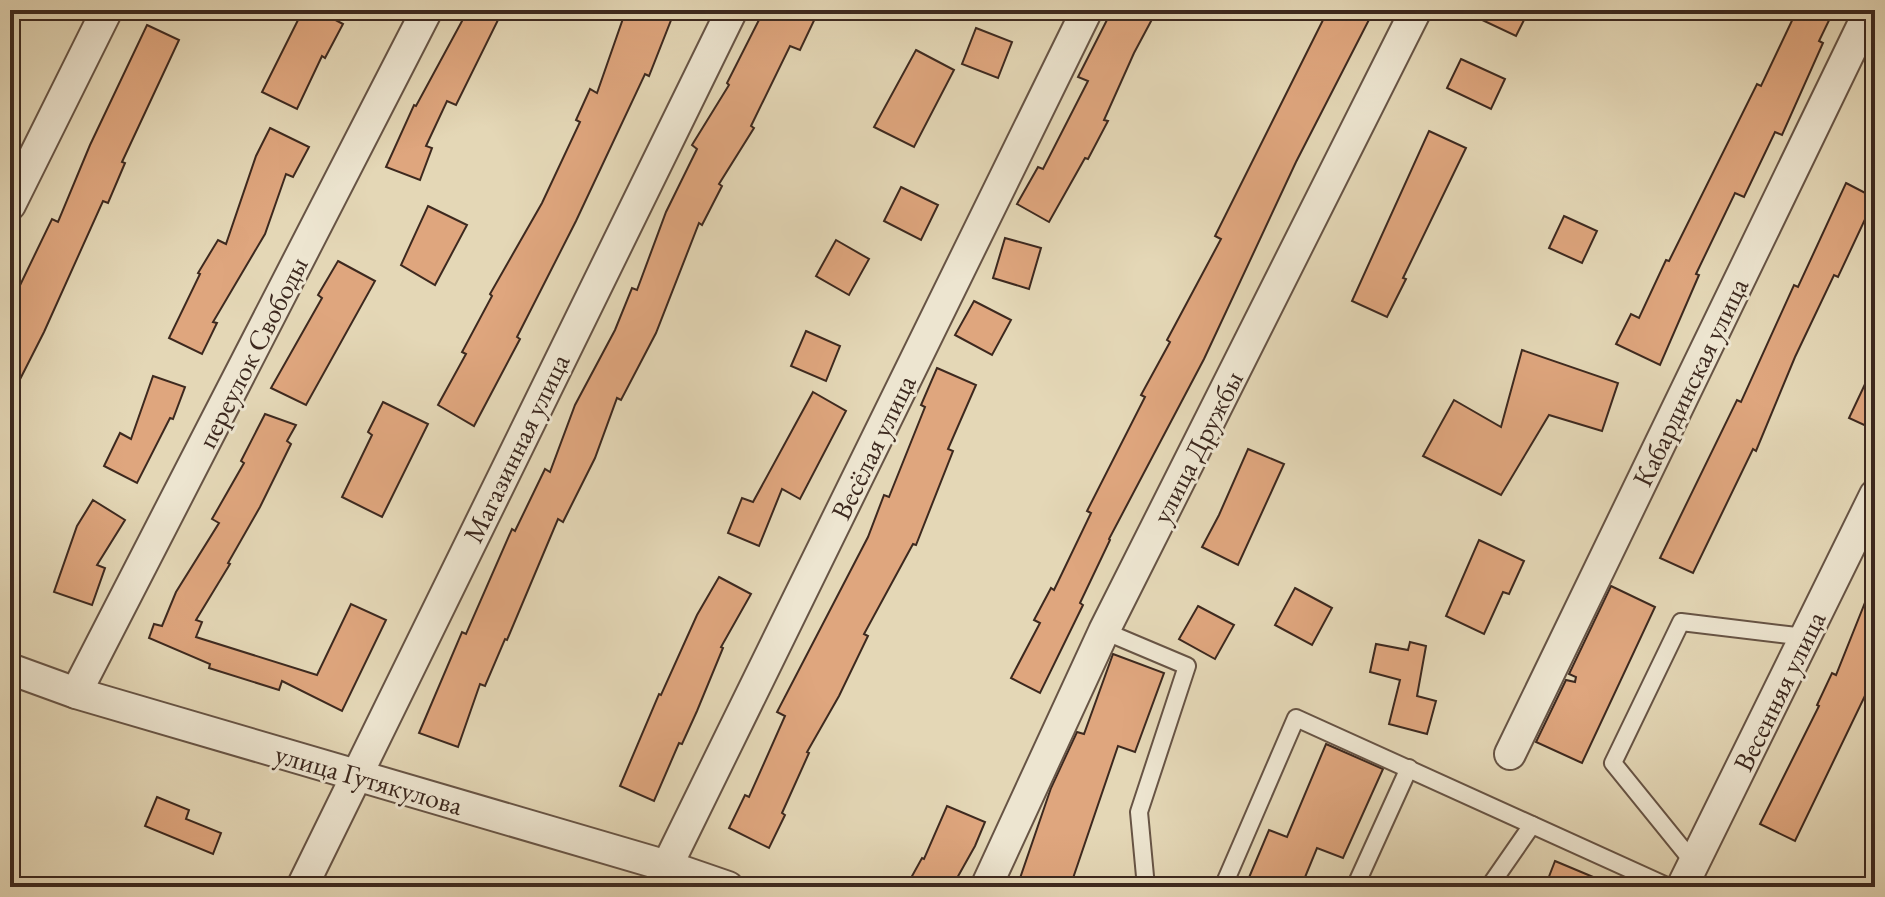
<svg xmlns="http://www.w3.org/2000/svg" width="1885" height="897" viewBox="0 0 1885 897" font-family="'EB Garamond',serif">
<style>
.building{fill:#dfa67e;stroke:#3d291f;stroke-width:2}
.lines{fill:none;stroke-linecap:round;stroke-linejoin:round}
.service-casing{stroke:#675445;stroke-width:20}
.minor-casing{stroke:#675445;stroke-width:34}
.service{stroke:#ede5d0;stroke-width:16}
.minor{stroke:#ede5d0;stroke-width:30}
.labels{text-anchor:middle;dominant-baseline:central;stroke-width:6;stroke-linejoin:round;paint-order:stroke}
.street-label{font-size:28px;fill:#3d291f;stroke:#ede5d0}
</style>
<rect width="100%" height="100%" fill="#e4d7b6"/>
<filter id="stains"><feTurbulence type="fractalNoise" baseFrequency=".0025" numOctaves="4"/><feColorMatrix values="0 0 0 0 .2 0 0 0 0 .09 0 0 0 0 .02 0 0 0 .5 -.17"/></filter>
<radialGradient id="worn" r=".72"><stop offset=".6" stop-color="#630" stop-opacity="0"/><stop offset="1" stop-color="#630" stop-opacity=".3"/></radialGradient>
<g class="building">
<path d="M 303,10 L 317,10 L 343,24 L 325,58 L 322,56 L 297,109 L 262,92 Z"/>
<path d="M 468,10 L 484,10 L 499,18 L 456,105 L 447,101 L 426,146 L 432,148 L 420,180 L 386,167 L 414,105 L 416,106 Z"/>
<path d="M 626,10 L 675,10 L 649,76 L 645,74 L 576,221 L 517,337 L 520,339 L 474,426 L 438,405 L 466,354 L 462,352 L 492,296 L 490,294 L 542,203 L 580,122 L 576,120 L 590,89 L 597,93 Z"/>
<path d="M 764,10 L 819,10 L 800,50 L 790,46 L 751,126 L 754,128 L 719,184 L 722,186 L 702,225 L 699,223 L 656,333 L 621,400 L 617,398 L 595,458 L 563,522 L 558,519 L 507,640 L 505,639 L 485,686 L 480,684 L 458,747 L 419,733 L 462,632 L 466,634 L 512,529 L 515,531 L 545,469 L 550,472 L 575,405 L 615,330 L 632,288 L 637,290 L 666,212 L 697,149 L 692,145 L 729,85 L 727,83 Z"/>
<path d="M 1112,10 L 1157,10 L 1134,53 L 1104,120 L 1108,121 L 1088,159 L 1085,158 L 1049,222 L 1017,204 L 1038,167 L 1043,169 L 1088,81 L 1078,77 Z"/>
<path d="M 1328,10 L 1374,10 L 1296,162 L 1204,359 L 1109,539 L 1110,540 L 1080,603 L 1083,605 L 1040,693 L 1011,678 L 1040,623 L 1034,620 L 1051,588 L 1054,590 L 1091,513 L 1087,511 L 1145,397 L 1141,395 L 1170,342 L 1167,340 L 1221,239 L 1215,236 Z"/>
<path d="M 1461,10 L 1529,10 L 1516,36 Z"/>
<path d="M 1797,10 L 1834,10 L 1819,41 L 1823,43 L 1782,135 L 1775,132 L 1744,197 L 1735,193 L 1696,274 L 1699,275 L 1660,365 L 1616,344 L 1631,314 L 1639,318 L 1666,260 L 1669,261 L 1757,84 L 1761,86 Z"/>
<path d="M 147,25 L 179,40 L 122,162 L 125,163 L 108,203 L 103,201 L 44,332 L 10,399 L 10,306 L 52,219 L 58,222 L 90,145 Z"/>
<path d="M 976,28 L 1012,42 L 998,78 L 962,64 Z"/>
<path d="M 916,50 L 954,70 L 914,147 L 874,127 Z"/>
<path d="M 1461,59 L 1505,79 L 1491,109 L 1447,88 Z"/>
<path d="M 270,128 L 309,147 L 293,177 L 286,174 L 265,234 L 213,322 L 217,323 L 202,354 L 169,338 L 200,274 L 198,273 L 218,240 L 226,244 L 256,156 Z"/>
<path d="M 1429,131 L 1466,148 L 1403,278 L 1406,279 L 1387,317 L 1352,301 Z"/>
<path d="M 1846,183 L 1875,198 L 1838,277 L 1834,275 L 1795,357 L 1756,451 L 1753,449 L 1693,573 L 1660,558 L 1737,400 L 1741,402 L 1794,285 L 1798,287 Z"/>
<path d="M 901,187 L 938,205 L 921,240 L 884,221 Z"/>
<path d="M 428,206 L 467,225 L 435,285 L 401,265 Z"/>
<path d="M 1564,216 L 1597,231 L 1582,263 L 1549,248 Z"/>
<path d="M 1005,238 L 1041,248 L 1029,289 L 993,278 Z"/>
<path d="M 836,240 L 869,259 L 849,295 L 816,276 Z"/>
<path d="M 338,261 L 375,281 L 306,405 L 271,388 L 322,298 L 318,295 Z"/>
<path d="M 974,301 L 1011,320 L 992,355 L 955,335 Z"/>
<path d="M 806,331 L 840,346 L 826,381 L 791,366 Z"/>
<path d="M 1522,350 L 1618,383 L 1602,431 L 1549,415 L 1501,495 L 1423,456 L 1454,400 L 1501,427 Z"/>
<path d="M 1875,363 L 1875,430 L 1849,418 Z"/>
<path d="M 937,368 L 976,385 L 948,449 L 953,451 L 916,545 L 913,544 L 864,634 L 868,636 L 839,696 L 807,752 L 809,753 L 782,813 L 785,815 L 769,848 L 729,828 L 745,795 L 749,797 L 785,716 L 777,712 L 868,537 L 884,495 L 889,497 L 925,407 L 921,405 Z"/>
<path d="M 153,376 L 185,387 L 173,419 L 170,418 L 137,483 L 104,466 L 120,433 L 131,439 Z"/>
<path d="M 813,392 L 846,411 L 800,499 L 782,489 L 759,546 L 728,533 L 742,498 L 753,502 Z"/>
<path d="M 383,402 L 428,424 L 382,517 L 342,497 L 372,435 L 368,432 Z"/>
<path d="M 265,414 L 296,425 L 287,441 L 291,444 L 260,507 L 228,563 L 230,564 L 196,620 L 202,622 L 196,637 L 317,675 L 351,604 L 386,620 L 342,711 L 282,681 L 279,690 L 209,668 L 210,664 L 149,638 L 154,624 L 162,626 L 176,592 L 219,523 L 212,519 L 244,463 L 241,461 Z"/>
<path d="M 1248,449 L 1284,464 L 1238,565 L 1202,547 L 1219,515 Z"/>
<path d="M 93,500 L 125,520 L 97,565 L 105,568 L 92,605 L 54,592 L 77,526 Z"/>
<path d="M 1479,540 L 1524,561 L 1509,594 L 1503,592 L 1484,634 L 1446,616 Z"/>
<path d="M 719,577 L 751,594 L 721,647 L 723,648 L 697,711 L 682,744 L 679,743 L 654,801 L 620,786 L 659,694 L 661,695 L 697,615 Z"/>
<path d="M 1874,580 L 1875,675 L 1795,841 L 1760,824 L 1819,706 L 1817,705 L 1832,673 L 1836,675 Z"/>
<path d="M 1611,586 L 1655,607 L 1582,763 L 1536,742 L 1566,680 L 1575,682 L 1576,677 L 1569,674 Z"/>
<path d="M 1295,588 L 1332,608 L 1312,645 L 1275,625 Z"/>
<path d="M 1198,606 L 1234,625 L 1215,659 L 1179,639 Z"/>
<path d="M 1410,642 L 1426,646 L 1417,696 L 1436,701 L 1427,734 L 1389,724 L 1400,680 L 1370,672 L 1376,644 L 1408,650 Z"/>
<path d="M 1113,654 L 1164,673 L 1135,752 L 1118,746 L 1070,887 L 1017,887 L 1051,788 L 1077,732 L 1084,734 Z"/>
<path d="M 1326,744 L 1383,769 L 1343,858 L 1317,848 L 1301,887 L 1245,887 L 1269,830 L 1287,837 Z"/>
<path d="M 157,797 L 189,810 L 186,819 L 221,833 L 213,854 L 145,826 Z"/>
<path d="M 947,806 L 985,822 L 975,846 L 952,887 L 906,887 L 922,858 L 924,859 Z"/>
<path d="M 1555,861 L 1617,887 L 1545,887 Z"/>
</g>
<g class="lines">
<defs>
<g id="service">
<path d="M 1104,631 L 1187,666 L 1139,812 L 1146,887"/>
<path d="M 1694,863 L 1613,763 L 1681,622 L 1805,637"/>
<path d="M 1223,887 L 1296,718 L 1669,887"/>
<path d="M 1355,887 L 1409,768"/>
<path d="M 1489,887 L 1532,825"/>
</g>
<g id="minor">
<path d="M 10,205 L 107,10"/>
<path d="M 10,669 L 76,693 L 667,866 L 728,887"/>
<path d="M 76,693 L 427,10"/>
<path d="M 1510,754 L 1870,10"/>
<path d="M 302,887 L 732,10"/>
<path d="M 668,887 L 667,866 L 1087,10"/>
<path d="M 986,887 L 1104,631 L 1416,10"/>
<path d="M 1682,887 L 1875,495"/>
</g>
</defs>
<use href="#service" class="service-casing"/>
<use href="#minor" class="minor-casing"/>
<use href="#service" class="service"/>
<use href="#minor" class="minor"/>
</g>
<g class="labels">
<g class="street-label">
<text transform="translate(252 352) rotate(-63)">переулок Свободы</text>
<text transform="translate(1690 382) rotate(-64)">Кабардинская улица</text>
<text transform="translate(873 447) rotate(-64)">Весёлая улица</text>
<text transform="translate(1197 447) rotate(-63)">улица Дружбы</text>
<text transform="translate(516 448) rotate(-64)">Магазинная улица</text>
<text transform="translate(1779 691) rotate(-64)">Весенняя улица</text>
<text transform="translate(369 779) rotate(16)">улица Гутякулова</text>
</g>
</g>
<rect width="1885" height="897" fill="none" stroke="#e4d7b6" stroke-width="40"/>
<rect x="12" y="12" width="1861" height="873" fill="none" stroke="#3d291f" stroke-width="4"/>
<rect x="20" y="20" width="1845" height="857" fill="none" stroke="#3d291f" stroke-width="2"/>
<rect width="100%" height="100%" filter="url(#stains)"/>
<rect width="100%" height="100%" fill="url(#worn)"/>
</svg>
